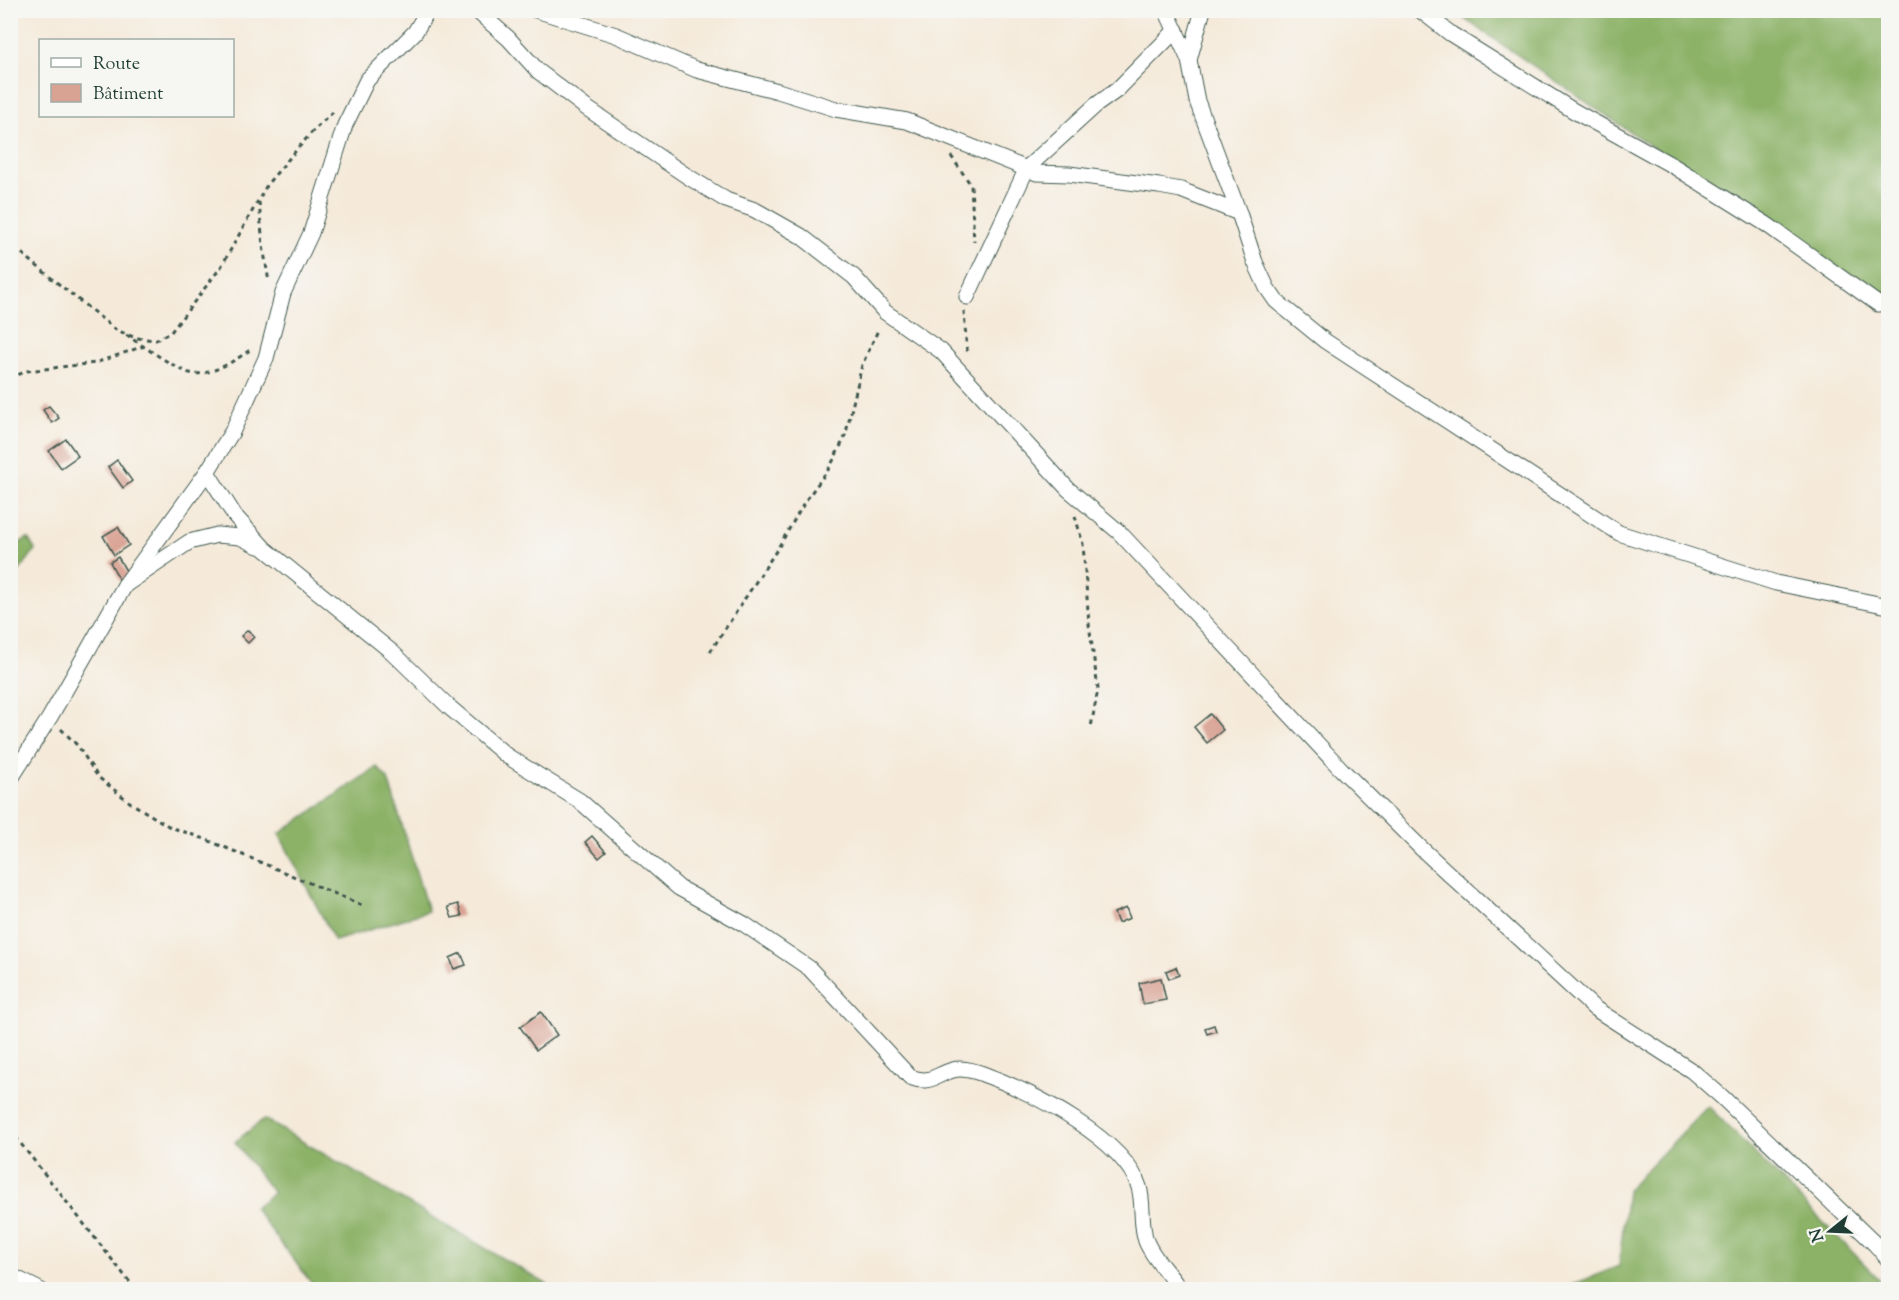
<svg xmlns="http://www.w3.org/2000/svg" width="1899" height="1300" viewBox="0 0 1899 1300" font-family="'Sorts Mill Goudy',serif">
<style>
.forest{fill:#8cb267;stroke:#56784e;stroke-width:1.5}
.building{fill:#d9a394}
.lines{fill:none;stroke-linecap:round;stroke-linejoin:round}
.street-casing{stroke:#3f574d;stroke-width:17}
.path{stroke:#3f574d;stroke-width:3;stroke-dasharray:4.5 4.5;stroke-linecap:butt}
.street{stroke:#fff;stroke-width:15}
</style>
<rect width="100%" height="100%" fill="#f6f6f2"/>
<filter id="ink" filterUnits="userSpaceOnUse"><feTurbulence type="fractalNoise" baseFrequency=".0167" numOctaves="2"/><feDisplacementMap in="SourceGraphic" scale="12" xChannelSelector="R" yChannelSelector="G"/><feConvolveMatrix kernelMatrix="1 2 1 2 8 2 1 2 1" color-interpolation-filters="sRGB"/></filter>
<filter id="wash" filterUnits="userSpaceOnUse"><feTurbulence type="fractalNoise" baseFrequency=".008" numOctaves="4" result="noise"/><feDisplacementMap in="SourceGraphic" scale="24" xChannelSelector="R" yChannelSelector="G"/><feGaussianBlur stdDeviation="1.35" result="paint"/><feColorMatrix in="noise" values="0 0 0 0 0 0 0 0 0 0 0 0 0 0 0 0 0 1.4 0 .05"/><feComposite in="paint" operator="in"/></filter>
<g filter="url(#wash)">
<rect width="100%" height="100%" fill="#f5eada"/>
<g class="forest">
<path d="M 1453,11 L 1888,11 L 1888,308 Z"/>
<path d="M 28,538 L 35,550 L 11,582 L 11,548 Z"/>
<path d="M 377,767 L 388,779 L 428,911 L 335,941 L 279,834 Z"/>
<path d="M 1708,1106 L 1888,1288 L 1888,1289 L 1562,1289 L 1619,1266 L 1627,1190 Z"/>
<path d="M 264,1119 L 555,1289 L 316,1289 L 254,1208 L 273,1193 L 235,1142 Z"/>
</g>
<g id="blocks">
<g class="building">
<path d="M 49,406 L 59,418 L 52,423 L 43,410 Z"/>
<path d="M 66,439 L 78,456 L 61,468 L 49,451 Z"/>
<path d="M 117,460 L 132,481 L 123,488 L 108,467 Z"/>
<path d="M 118,527 L 129,545 L 114,555 L 103,536 Z"/>
<path d="M 118,557 L 129,576 L 120,581 L 110,562 Z"/>
<path d="M 248,630 L 254,637 L 248,643 L 241,636 Z"/>
<path d="M 1210,714 L 1223,730 L 1207,743 L 1194,727 Z"/>
<path d="M 592,836 L 606,852 L 599,858 L 585,842 Z"/>
<path d="M 458,904 L 462,916 L 452,918 L 448,907 Z"/>
<path d="M 1126,908 L 1130,918 L 1118,923 L 1114,913 Z"/>
<path d="M 461,953 L 466,965 L 454,969 L 450,958 Z"/>
<path d="M 1176,967 L 1179,975 L 1169,979 L 1166,971 Z"/>
<path d="M 1161,978 L 1166,1000 L 1143,1004 L 1139,983 Z"/>
<path d="M 541,1012 L 557,1035 L 536,1050 L 520,1027 Z"/>
<path d="M 1214,1025 L 1216,1031 L 1207,1034 L 1205,1028 Z"/>
</g>
</g>
</g>
<g filter="url(#ink)">
<use href="#blocks" fill-opacity="0" stroke="#3f574d" stroke-width="1.5"/>
<g class="lines">
<defs>
<g id="street">
<path d="M 476,10 L 508,38 L 538,71 L 585,107 L 687,176 L 726,200 L 755,210 L 801,236 L 854,277 L 885,312 L 941,351 L 1068,489 L 1119,532 L 1341,769 L 1422,849 L 1594,1008 L 1692,1071 L 1722,1097 L 1875,1244 L 1888,1259"/>
<path d="M 536,10 L 616,35 L 697,70 L 778,91 L 836,109 L 907,121 L 1037,173 L 1069,174 L 1159,186 L 1181,190 L 1239,213"/>
<path d="M 1166,10 L 1189,60"/>
<path d="M 1203,10 L 1189,60 L 1197,101 L 1239,213 L 1255,262 L 1267,288 L 1276,301 L 1325,341 L 1619,533 L 1776,583 L 1888,606"/>
<path d="M 1420,10 L 1451,34 L 1574,111 L 1675,167 L 1766,224 L 1878,304"/>
<path d="M 967,297 L 1027,168 L 1096,105 L 1117,90 L 1176,30"/>
<path d="M 207,472 L 235,516 L 264,548 L 392,652 L 449,707 L 507,756 L 580,801 L 679,888 L 744,924 L 809,968 L 910,1077 C 930,1085 935,1075 953,1070 C 963,1067 978,1072 988,1076 C 1032,1092 1125,1140 1139,1187 C 1144,1204 1140,1224 1146,1241 C 1153,1259 1170,1274 1180,1290"/>
<path d="M 125,585 L 207,472 L 232,432 L 266,358 L 283,293 L 311,233 L 345,125 L 367,80 L 415,32 L 428,10"/>
<path d="M 10,780 L 50,717 L 125,585 L 189,542 L 217,535 L 240,537 L 258,546"/>
<path d="M 10,1275 L 40,1290"/>
</g>
</defs>
<use href="#street" class="street-casing"/>
<g class="path">
<path d="M 951,156 L 971,185 L 974,242"/>
<path d="M 259,202 L 263,246 L 269,282"/>
<path d="M 10,240 L 17,249 L 50,277 L 116,330 L 136,338 L 156,340 L 171,332 L 221,267 L 268,183 L 312,132 L 333,112"/>
<path d="M 964,311 L 967,355"/>
<path d="M 126,335 C 137,342 181,372 190,373 C 210,377 234,361 250,350"/>
<path d="M 10,378 L 27,371 L 95,363 L 144,346"/>
<path d="M 1075,516 L 1083,544 L 1089,624 L 1098,689 L 1091,727"/>
<path d="M 710,652 L 778,548 L 806,500 L 830,467 L 845,437 L 862,365 L 879,328"/>
<path d="M 61,729 L 78,746 L 98,777 L 131,803 L 170,827 L 205,839 L 364,906"/>
<path d="M 10,1130 L 136,1290"/>
</g>
<use href="#street" class="street"/>
</g>
</g>
<rect width="1899" height="1300" fill="none" stroke="#f6f6f2" stroke-width="36"/>
<rect x="39" y="39" width="195" height="78" fill="#f6f6f2" stroke="#a0aca6" stroke-width="1.5"/>
<rect x="51" y="58" width="30" height="9" fill="#ffffff" stroke="#a0aca6" stroke-width="1.5"/>
<text x="93" y="69" font-size="18" fill="#1f3d34">Route</text>
<rect x="51" y="84" width="30" height="18" fill="#d9a394" stroke="#a0aca6" stroke-width="1.5"/>
<text x="93" y="99" font-size="18" fill="#1f3d34">Bâtiment</text>
<g transform="translate(1830 1231) rotate(252)" stroke="#f6f6f2" stroke-width="4.5" paint-order="stroke">
<path d="M0-4.5L10 22L0 15L-10 22Z" fill="#1f3d34"/>
<text y="-9" font-size="16" font-weight="bold" text-anchor="middle" fill="#1f3d34">N</text>
</g>
</svg>
